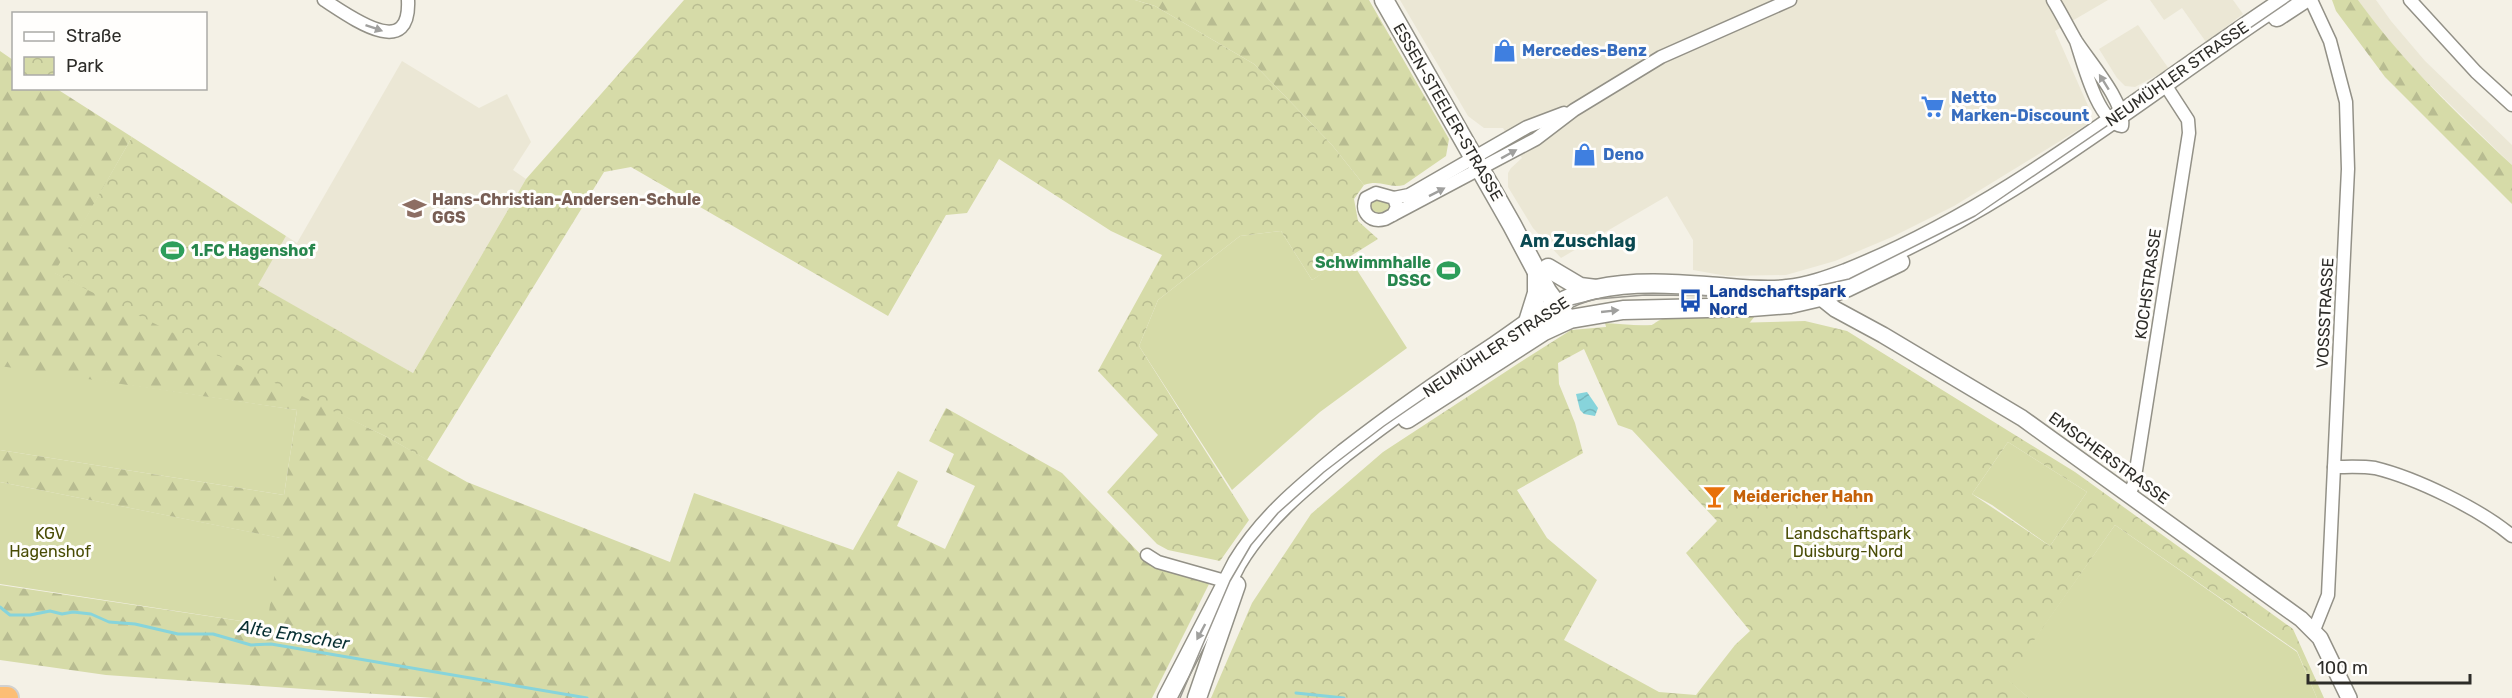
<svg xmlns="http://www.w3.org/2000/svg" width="2512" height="698" viewBox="0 0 2512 698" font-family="Rubik,sans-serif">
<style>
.built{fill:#ebe7d5}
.green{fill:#d6dba8}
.forest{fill:url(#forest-firs)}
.park{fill:url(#park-crowns);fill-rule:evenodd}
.water{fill:url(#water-waves)}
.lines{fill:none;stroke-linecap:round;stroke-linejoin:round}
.stream{stroke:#87d4db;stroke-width:3}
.minor-casing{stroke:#939187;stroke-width:15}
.tertiary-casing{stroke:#939187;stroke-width:18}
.secondary-casing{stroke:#939187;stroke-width:21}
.motorway-casing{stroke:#d1d1d0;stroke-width:26}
.minor{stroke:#fff;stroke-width:12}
.tertiary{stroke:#fff;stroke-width:15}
.secondary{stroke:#fff;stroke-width:18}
.motorway{stroke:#fcbe74;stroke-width:22}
.tram{stroke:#9a9890;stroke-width:1.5}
.oneway{fill:#a0a09e}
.labels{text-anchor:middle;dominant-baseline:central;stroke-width:6;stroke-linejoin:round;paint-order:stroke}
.shop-label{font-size:16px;font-weight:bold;fill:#366cbe;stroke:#fffefc;text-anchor:start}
.street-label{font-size:16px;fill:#2d2c28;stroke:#fffefc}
.education-label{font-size:16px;font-weight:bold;fill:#785e54;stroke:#fffefc;text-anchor:start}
.leisure-label{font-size:16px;font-weight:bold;fill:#27864d;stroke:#fffefc;text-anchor:start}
.transit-label{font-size:16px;font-weight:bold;fill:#164399;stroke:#fffefc;text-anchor:start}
.food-label{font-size:16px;font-weight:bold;fill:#c56008;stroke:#fffefc;text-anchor:start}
.park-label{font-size:16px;fill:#494c05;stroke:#fffefc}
.neighbourhood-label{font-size:18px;font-weight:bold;fill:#0a4951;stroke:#fffefc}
.water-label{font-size:18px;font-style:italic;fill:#072f32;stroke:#fffefc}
</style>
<defs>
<pattern id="forest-firs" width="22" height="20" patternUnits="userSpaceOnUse" patternTransform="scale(1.5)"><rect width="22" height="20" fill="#d6dba8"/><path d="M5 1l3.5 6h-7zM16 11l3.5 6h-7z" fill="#b8bc91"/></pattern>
<pattern id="park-crowns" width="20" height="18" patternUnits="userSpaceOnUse" patternTransform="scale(1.5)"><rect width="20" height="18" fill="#d6dba8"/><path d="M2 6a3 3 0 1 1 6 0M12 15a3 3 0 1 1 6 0" fill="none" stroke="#b8bc91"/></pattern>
<pattern id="water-waves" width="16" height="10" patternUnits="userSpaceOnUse" patternTransform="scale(1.5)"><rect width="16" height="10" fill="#87d4db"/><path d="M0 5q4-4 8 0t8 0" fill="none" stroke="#75b6bc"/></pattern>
</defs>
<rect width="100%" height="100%" fill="#f4f1e6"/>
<g class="built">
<path d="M 1400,0 L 2108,0 L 2055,31 L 2089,108 L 2089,120 L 2086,125 L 1954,206 L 1892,237 L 1835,261 L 1786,275 L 1727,276 L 1693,270 L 1693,240 L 1667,196 L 1561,258 L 1533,228 L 1508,187 L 1508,173 L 1511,168 L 1522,158 L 1503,128 L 1484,128 L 1468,116 Z"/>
<path d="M 2150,0 L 2233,0 L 2243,14 L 2206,42 L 2182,8 L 2164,20 Z"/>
<path d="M 2358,0 L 2376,0 L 2391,21 L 2425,61 L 2512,145 L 2512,165 L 2414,69 L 2379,29 Z"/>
<path d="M 2138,25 L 2169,69 L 2135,87 L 2125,86 L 2117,78 L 2099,49 Z"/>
<path d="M 402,61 L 479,108 L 507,94 L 531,142 L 513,170 L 526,179 L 413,373 L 257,285 L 286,236 L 297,243 Z"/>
</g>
<g class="green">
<path d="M 1374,199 L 1388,201 L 1391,207 C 1385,215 1377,215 1370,210 L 1370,204 Z"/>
<path d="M 1281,231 L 1312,280 L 1348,256 L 1407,348 L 1320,412 L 1232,490 L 1139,346 L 1158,300 L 1240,236 Z"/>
<path d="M 1755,316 L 1747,326 L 1608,334 L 1605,323 L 1648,326 C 1654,325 1655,322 1660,320 C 1673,314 1740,314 1755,316 Z"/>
<path d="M 0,365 L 297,410 L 284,495 L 0,450 Z"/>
<path d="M 2008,442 L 2087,492 L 2050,546 L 1992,505 L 1972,494 Z"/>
<path d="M 0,482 L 281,538 L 268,625 L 0,584 Z"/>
<path d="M 2115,525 L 2297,652 L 2317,698 L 2029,698 L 2006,679 Z"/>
</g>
<g class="forest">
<path d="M 1135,0 L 1369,0 L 1449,139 L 1446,156 L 1404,185 C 1389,189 1381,179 1364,185 L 1332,145 L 1254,64 L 1155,6 Z"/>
<path d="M 2332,0 L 2358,0 C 2402,61 2457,114 2512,165 L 2512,204 L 2385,77 L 2336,11 Z"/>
<path d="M 0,51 L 13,60 L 14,88 L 57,89 L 132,137 L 55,273 L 387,437 L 467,482 L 670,562 L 694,493 L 853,550 L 898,471 L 918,481 L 897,526 L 945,549 L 975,486 L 946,472 L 954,454 L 929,441 L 946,408 L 1062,473 L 1150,564 L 1210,582 L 1152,698 L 434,698 L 106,675 L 0,660 L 0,585 L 267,625 L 280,538 L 0,482 L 0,450 L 284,495 L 297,410 L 0,366 Z"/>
</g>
<g class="park">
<path d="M 684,0 L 1135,0 L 1155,6 L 1254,64 L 1332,145 L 1364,185 L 1354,199 L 1358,221 L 1378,239 L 1312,280 L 1281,231 L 1240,236 L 1158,300 L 1139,346 L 1249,520 L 1220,561 L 1168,550 L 1157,544 L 1107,492 L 1158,435 L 1098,371 L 1162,255 L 1111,231 L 999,159 L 967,213 L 946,215 L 888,316 L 631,167 L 604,172 L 427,460 L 387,437 L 219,356 L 54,273 L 132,137 L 286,236 L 258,285 L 413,373 L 526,179 Z"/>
<path d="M 1805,321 L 1847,331 L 2075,472 L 2293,629 L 2324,698 L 2317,698 L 2297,651 L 2115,525 L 2007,679 L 2029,698 L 1211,698 L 1252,603 L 1311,514 L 1383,452 L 1519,363 L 1571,330 L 1617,326 ZM 1584,349 L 1618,425 L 1632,430 L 1717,521 L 1686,553 L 1750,631 L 1735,645 L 1696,695 L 1659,692 L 1564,640 L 1597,580 L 1547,538 L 1517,490 L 1583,453 L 1575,423 L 1559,384 L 1558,363 ZM 2008,442 L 2087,492 L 2050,546 L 1972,494 Z"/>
</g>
<path class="water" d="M 1587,392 L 1598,408 L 1595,416 L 1584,414 L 1580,410 L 1576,394 Z"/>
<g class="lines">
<g class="stream">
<path d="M 0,607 L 10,615 L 30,615 L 50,611 L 62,614 L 73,612 L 91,614 L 109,622 L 135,624 L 178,634 L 213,634 L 251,645 L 271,644 L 587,698"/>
<path d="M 1296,693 L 1344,698"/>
</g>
<defs>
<g id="minor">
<path d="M 324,0 C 348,15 411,63 408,0"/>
<path d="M 2053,0 C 2061,13 2068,27 2076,41 C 2088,60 2126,103 2122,126 C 2098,123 2083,62 2076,41"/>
<path d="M 2311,0 L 2330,41 L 2346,102 L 2348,169 L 2328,595 L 2314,630"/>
<path d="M 2410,0 L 2476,72 L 2512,105"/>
<path d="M 1394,198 L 1409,195 L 1527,127 L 1564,113"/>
<path d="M 1393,215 L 1397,207 L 1394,198 L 1376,193 L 1366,198 C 1360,212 1370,223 1385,219 L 1536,139 L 1574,110 L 1661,57 L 1790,0"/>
<path d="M 2334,467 C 2347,467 2362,466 2375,468 C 2416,478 2480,509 2512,536"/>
<path d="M 2129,495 L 2134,483 L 2189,133 L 2188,120 L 2164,83"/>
<path d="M 1147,555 L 1158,562 L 1232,583"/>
</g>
<path id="tertiary" d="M 1816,287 L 1820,297 L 1835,309 L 1883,335 L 2022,418 L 2301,619 L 2320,638 L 2349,698"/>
<g id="secondary">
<path d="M 1384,0 L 1512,225 L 1547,291 L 1564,314"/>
<path d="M 2277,17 L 2303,0"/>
<path d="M 1548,268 L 1580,287 L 1596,289"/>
<path d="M 1527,325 L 1537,293 L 1537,272"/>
<path d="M 1407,419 L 1544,331 L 1570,319 L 1623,310 L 1751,307 L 1790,304 L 1820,297 L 1848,287 L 1900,262"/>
<path d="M 1167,698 L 1237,563 C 1264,518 1304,486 1344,453 C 1393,415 1443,380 1495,346 C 1525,326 1560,296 1596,289 C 1636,280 1679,284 1719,287 C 1741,289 1765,292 1787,289 C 1808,287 1827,280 1846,273 C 2007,209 2142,94 2285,0"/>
<path d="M 1197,698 L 1236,585"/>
</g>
<path id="motorway" d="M 0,698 L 7,698"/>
</defs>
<use href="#minor" class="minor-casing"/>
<use href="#tertiary" class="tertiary-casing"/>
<use href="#secondary" class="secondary-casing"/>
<use href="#motorway" class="motorway-casing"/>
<use href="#minor" class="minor"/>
<use href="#tertiary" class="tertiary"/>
<use href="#secondary" class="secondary"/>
<use href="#motorway" class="motorway"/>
<path class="tram" d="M 1180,698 L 1230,581 L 1251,545 L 1278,513 L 1324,472 L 1384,426 L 1528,327 L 1568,306 L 1597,299 L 1645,295 L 1751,296 L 1786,293 L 1849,279 L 1975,216 L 2291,0"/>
</g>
<defs><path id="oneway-solid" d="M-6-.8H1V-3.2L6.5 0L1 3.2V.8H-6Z" transform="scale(1.5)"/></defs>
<g class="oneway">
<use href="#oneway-solid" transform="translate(374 28) rotate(19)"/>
<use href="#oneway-solid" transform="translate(2104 82) rotate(-122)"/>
<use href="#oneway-solid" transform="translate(1509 154) rotate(-29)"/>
<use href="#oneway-solid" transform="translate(1437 192) rotate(-27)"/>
<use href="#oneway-solid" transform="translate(1610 311) rotate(-6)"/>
<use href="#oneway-solid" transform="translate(1201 632) rotate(118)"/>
</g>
<defs>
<symbol id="shop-bare" viewBox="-9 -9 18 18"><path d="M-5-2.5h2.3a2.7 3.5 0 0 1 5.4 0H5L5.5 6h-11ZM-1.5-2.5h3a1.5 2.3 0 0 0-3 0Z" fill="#3f7fe0" stroke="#fffefc" stroke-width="2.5" paint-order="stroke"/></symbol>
<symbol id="supermarket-bare" viewBox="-9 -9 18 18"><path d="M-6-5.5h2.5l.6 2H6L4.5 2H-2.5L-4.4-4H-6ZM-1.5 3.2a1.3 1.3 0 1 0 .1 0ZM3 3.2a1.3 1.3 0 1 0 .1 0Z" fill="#3f7fe0" stroke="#fffefc" stroke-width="2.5" paint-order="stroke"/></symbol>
<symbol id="school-bare" viewBox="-9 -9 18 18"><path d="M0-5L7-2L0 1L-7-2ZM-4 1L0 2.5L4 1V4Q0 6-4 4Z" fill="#8d6e63" stroke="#fffefc" stroke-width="2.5" paint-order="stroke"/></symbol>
<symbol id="stadium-bare" viewBox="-9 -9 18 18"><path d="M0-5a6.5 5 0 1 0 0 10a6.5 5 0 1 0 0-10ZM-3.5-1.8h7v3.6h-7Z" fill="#2e9e5b" stroke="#fffefc" stroke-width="2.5" paint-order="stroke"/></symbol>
<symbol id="bus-bare" viewBox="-9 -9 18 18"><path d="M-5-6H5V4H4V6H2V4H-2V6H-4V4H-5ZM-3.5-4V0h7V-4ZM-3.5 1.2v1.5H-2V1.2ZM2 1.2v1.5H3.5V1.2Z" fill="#1a4fb4" stroke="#fffefc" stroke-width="2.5" paint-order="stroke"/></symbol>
<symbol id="bar-bare" viewBox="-9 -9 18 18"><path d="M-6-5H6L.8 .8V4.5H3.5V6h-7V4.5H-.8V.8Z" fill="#e8710a" stroke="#fffefc" stroke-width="2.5" paint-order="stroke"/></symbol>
</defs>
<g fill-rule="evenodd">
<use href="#shop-bare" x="1488" y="34" width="33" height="33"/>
<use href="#supermarket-bare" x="1916" y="90" width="33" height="33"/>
<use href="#shop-bare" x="1568" y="138" width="33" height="33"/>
<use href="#school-bare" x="398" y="192" width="33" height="33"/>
<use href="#stadium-bare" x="156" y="234" width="33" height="33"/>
<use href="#stadium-bare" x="1432" y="254" width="33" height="33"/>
<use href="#bus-bare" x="1674" y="284" width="33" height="33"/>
<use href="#bar-bare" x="1698" y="480" width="33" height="33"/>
</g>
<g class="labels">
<g class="shop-label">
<text x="1522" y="50">Mercedes-Benz</text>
<text x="1951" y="97">Netto<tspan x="1951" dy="18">Marken-Discount</tspan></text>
<text x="1603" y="154">Deno</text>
</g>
<g class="street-label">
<text transform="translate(2177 74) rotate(-35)">NEUMÜHLER STRASSE</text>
<text transform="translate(1448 112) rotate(60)">ESSEN-STEELER-STRASSE</text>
<text transform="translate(2148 284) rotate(-82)">KOCHSTRASSE</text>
<text transform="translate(2325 313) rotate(-87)">VOSSSTRASSE</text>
<text transform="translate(1496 347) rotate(-33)">NEUMÜHLER STRASSE</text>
<text transform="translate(2109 458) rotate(36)">EMSCHERSTRASSE</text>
</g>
<g class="education-label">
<text x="432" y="199">Hans-Christian-Andersen-Schule<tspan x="432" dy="18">GGS</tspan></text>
</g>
<g class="leisure-label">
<text x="191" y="250">1.FC Hagenshof</text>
<text x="1431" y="262" text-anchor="end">Schwimmhalle<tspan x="1431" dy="18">DSSC</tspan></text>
</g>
<g class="transit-label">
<text x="1709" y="291">Landschaftspark<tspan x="1709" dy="18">Nord</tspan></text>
</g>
<g class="food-label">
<text x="1733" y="496">Meidericher Hahn</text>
</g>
<g class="park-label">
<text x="50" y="533">KGV<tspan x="50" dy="18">Hagenshof</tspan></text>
<text x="1848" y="533">Landschaftspark<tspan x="1848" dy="18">Duisburg-Nord</tspan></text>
</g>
<g class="neighbourhood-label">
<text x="1578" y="241">Am Zuschlag</text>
</g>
<g class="water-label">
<text transform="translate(294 635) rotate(9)">Alte Emscher</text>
</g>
</g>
<rect x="12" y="12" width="195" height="78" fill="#fffefc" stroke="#abaaa7" stroke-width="1.5"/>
<rect x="24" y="32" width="30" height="9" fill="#ffffff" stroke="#abaaa7" stroke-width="1.5"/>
<text x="66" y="42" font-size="18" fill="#2d2c28">Straße</text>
<rect x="24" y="57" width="30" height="18" fill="url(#park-crowns)" stroke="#abaaa7" stroke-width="1.5"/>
<text x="66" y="72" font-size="18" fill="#2d2c28">Park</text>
<path d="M2308 674v9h162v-9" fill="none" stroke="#2d2c28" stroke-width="3"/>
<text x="2317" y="674" font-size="18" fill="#2d2c28" stroke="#fffefc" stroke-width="4.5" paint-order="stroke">100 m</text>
</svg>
